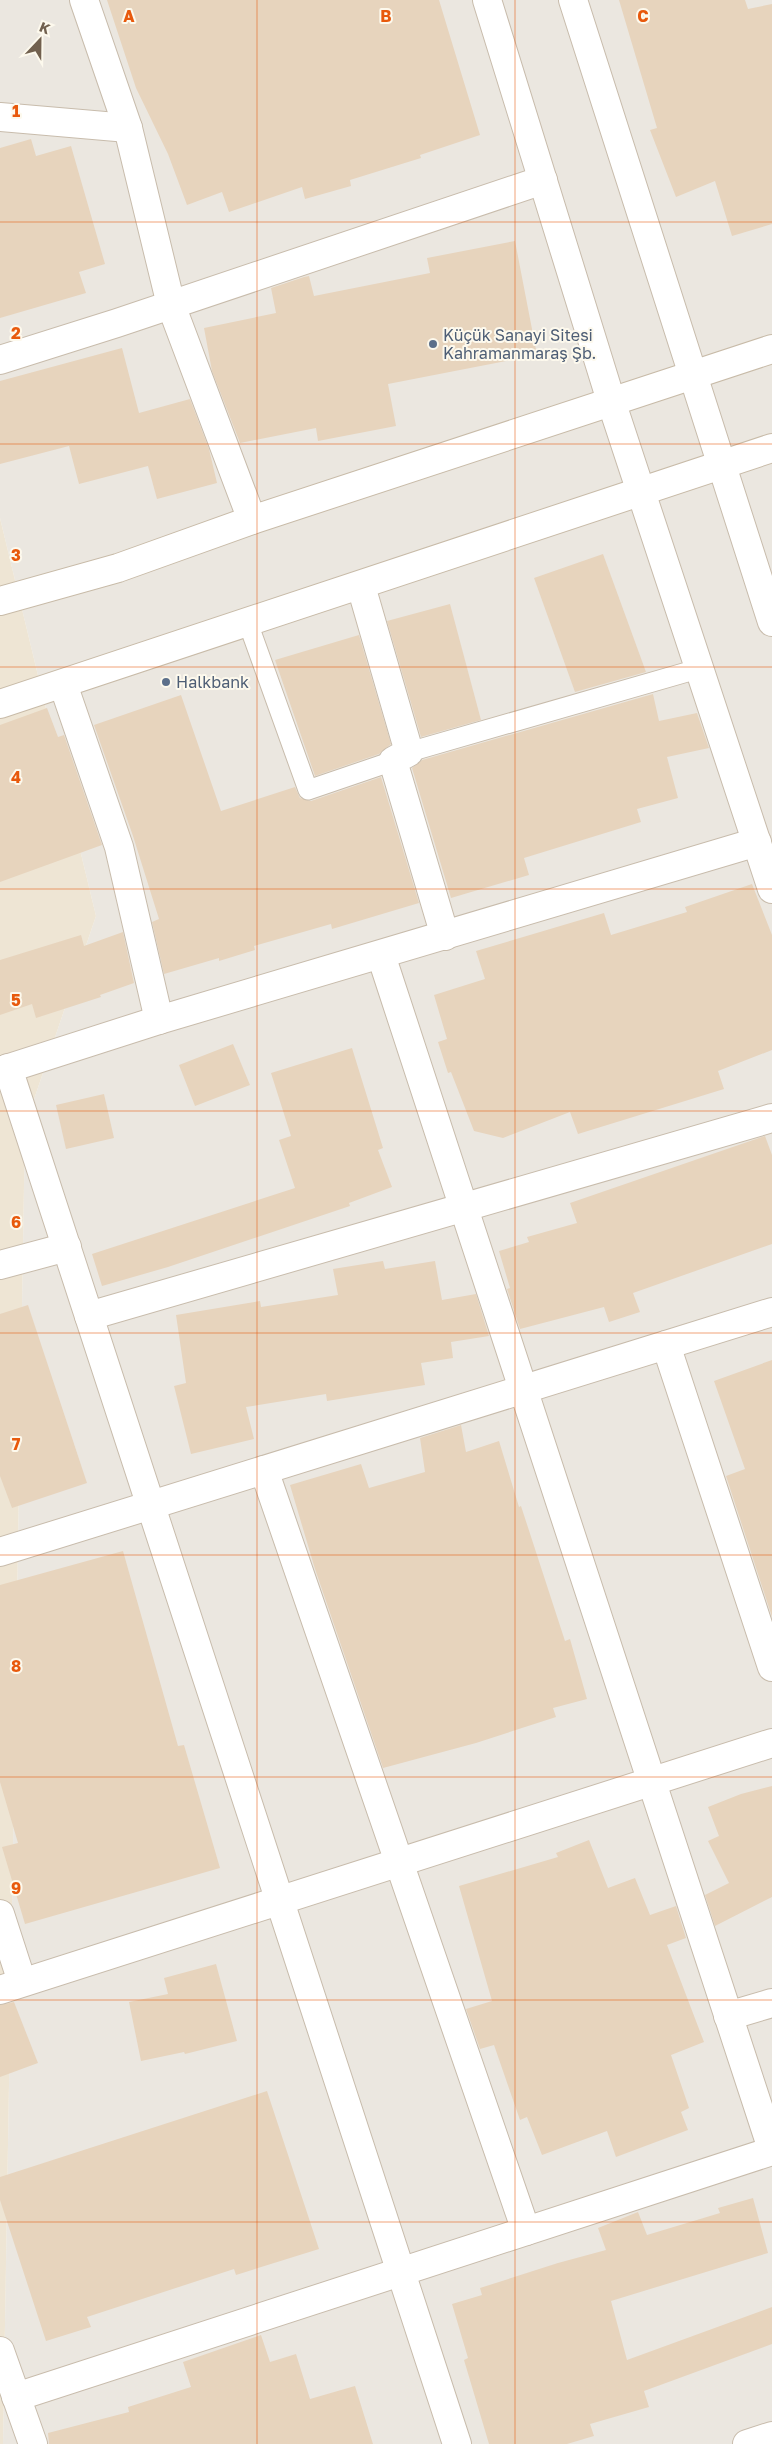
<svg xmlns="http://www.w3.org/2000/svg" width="772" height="2444" viewBox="0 0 772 2444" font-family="'Golos Text',sans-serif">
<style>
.residential{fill:#eee5d4}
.industrial{fill:#ebe7e0}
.building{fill:#e7d4bd}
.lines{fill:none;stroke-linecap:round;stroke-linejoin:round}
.service-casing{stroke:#c8bcac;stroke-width:21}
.minor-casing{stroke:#c8bcac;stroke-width:30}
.tertiary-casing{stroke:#c8bcac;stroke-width:30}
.secondary-casing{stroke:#c8bba8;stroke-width:30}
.service{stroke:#fff;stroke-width:19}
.minor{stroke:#fff;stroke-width:28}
.tertiary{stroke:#fff;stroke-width:28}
.secondary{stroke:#fff;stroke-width:28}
.grid{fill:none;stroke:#e8590c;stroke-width:1;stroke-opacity:0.55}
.service-dot{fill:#5c6f8a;stroke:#fdf9ed;stroke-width:2}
.labels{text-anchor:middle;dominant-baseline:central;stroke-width:4;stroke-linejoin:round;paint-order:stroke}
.service-label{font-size:16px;fill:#4e5e75;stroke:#fdf9ed;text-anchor:start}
.grid-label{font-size:16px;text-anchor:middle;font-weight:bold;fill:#e8590c;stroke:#fdf9ed;stroke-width:4;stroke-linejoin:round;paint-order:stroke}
</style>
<rect width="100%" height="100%" fill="#faf5e7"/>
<path class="residential" d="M 0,518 L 96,916 L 25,1126 L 3,2444 L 0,2444 Z"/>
<path class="industrial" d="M 0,0 L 772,0 L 772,2444 L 3,2444 L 25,1126 L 96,916 L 0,518 Z"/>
<g class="building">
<path d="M 107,0 L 439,0 L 480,135 L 420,155 L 421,158 L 350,180 L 351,186 L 305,199 L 302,187 L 229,212 L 222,192 L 187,205 L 168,154 L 136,88 Z"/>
<path d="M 619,0 L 745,0 L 748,9 L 772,4 L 772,224 L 732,236 L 715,181 L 676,197 L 650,130 L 657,128 Z"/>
<path d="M 31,139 L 36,156 L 71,146 L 105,264 L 79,272 L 86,293 L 0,318 L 0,148 Z"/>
<path d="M 515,241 L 537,355 L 388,384 L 396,426 L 318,441 L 316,428 L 240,443 L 212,371 L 204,328 L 276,313 L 271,288 L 304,277 L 309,276 L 314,296 L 430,273 L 427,258 Z"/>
<path d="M 122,348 L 139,413 L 190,399 L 209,449 L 217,483 L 157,499 L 148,466 L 79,484 L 69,446 L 0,464 L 0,381 Z"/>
<path d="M 603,554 L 646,672 L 575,692 L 534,578 Z"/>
<path d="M 450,604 L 481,720 L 421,737 L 387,621 Z"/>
<path d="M 359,635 L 391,744 L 379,754 L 315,776 L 275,660 Z"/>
<path d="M 653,694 L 659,721 L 697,713 L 709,748 L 667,757 L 678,798 L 637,809 L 641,822 L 524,858 L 529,875 L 451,898 L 412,768 L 422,760 Z"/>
<path d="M 181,695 L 221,811 L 295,787 L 300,798 L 311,801 L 381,777 L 419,903 L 332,929 L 331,924 L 254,946 L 255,950 L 219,961 L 219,958 L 164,974 L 152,922 L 159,919 L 133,836 L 94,725 Z"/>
<path d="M 47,708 L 58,737 L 64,735 L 102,845 L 0,882 L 0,725 Z"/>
<path d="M 752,884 L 772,935 L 772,1050 L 718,1071 L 724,1089 L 578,1134 L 570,1112 L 503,1138 L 474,1131 L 451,1072 L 448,1073 L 438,1042 L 447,1039 L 434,995 L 485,979 L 476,951 L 604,913 L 611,935 L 687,912 L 685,907 Z"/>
<path d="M 123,932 L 134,983 L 100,995 L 101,997 L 36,1018 L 32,1004 L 0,1015 L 0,960 L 81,935 L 84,946 Z"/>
<path d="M 233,1044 L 250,1085 L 195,1106 L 179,1065 Z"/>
<path d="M 352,1048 L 383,1148 L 378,1150 L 392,1187 L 349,1203 L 350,1206 L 168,1267 L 102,1286 L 92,1254 L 295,1188 L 279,1140 L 291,1136 L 271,1073 Z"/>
<path d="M 104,1094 L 114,1138 L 66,1149 L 56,1105 Z"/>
<path d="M 765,1136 L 772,1155 L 772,1244 L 633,1293 L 640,1312 L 609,1322 L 604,1307 L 520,1329 L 507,1289 L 510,1288 L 499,1251 L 529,1242 L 527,1237 L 577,1223 L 570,1203 Z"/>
<path d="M 383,1261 L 385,1269 L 435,1261 L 442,1300 L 476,1294 L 489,1336 L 451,1342 L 453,1358 L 421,1363 L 425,1385 L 327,1401 L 326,1394 L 246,1407 L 254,1439 L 191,1454 L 174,1386 L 186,1383 L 176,1315 L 260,1301 L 261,1307 L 338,1295 L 333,1269 Z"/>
<path d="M 28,1305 L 87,1483 L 12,1508 L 0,1476 L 0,1314 Z"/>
<path d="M 772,1360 L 772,1617 L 726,1476 L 745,1469 L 714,1381 Z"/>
<path d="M 461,1425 L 466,1452 L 499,1441 L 519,1507 L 521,1506 L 565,1641 L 570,1639 L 587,1699 L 553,1708 L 556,1717 L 476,1743 L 383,1768 L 315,1569 L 290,1485 L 361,1464 L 369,1488 L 425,1472 L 420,1438 Z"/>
<path d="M 123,1551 L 178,1746 L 184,1745 L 220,1868 L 25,1924 L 2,1847 L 18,1843 L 0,1782 L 0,1585 Z"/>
<path d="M 772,1786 L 772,1897 L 715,1926 L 705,1895 L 729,1883 L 708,1841 L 719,1836 L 708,1807 L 741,1794 Z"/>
<path d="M 589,1840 L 608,1888 L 635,1878 L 650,1915 L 676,1906 L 686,1938 L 667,1945 L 704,2042 L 671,2055 L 689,2108 L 681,2112 L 688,2130 L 616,2157 L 607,2131 L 542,2155 L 527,2117 L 520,2120 L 494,2045 L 480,2049 L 466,2009 L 492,2001 L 459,1886 L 558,1857 L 556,1853 Z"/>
<path d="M 216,1964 L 237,2041 L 185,2054 L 184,2052 L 141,2061 L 129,2002 L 168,1994 L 164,1978 Z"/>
<path d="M 14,2002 L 38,2063 L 0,2077 L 0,2005 Z"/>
<path d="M 267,2091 L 319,2249 L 236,2275 L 234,2269 L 87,2317 L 91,2327 L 46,2341 L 0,2200 L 0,2177 Z"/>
<path d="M 753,2198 L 768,2253 L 611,2301 L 627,2360 L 772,2307 L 772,2344 L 644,2391 L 649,2407 L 590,2424 L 594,2436 L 567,2444 L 489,2444 L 464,2360 L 468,2358 L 452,2304 L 482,2295 L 480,2288 L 558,2263 L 606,2250 L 598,2228 L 638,2212 L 647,2235 L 720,2213 L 718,2208 Z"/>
<path d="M 261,2335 L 270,2362 L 296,2354 L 310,2399 L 355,2386 L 373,2444 L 49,2444 L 48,2433 L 129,2412 L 128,2407 L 191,2387 L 183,2362 Z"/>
</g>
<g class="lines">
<defs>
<g id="service">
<path d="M 248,623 L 308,790 L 393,761"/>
<path d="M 409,752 L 701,668"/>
</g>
<g id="minor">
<path d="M 84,0 L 128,128 L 171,305 L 252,520"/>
<path d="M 0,117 L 128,128"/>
<path d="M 0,360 L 117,323 L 543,180"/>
<path d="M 361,586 L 409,752 L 393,761 L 445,936"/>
<path d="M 63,684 L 119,847 L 159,1020"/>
<path d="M 381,955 L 772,2149"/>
<path d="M 8,1068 L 457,2444"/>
<path d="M 0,1071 L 159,1020 L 757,842"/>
<path d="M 0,1265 L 67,1247"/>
<path d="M 89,1316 L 772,1118"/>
<path d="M 666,1345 L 772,1667"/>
<path d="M 264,1470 L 526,2231"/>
<path d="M 0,1552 L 772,1312"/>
<path d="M 0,1914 L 22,1982"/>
<path d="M 0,1990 L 772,1743"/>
<path d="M 728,2016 L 772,2003"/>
<path d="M 0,2351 L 33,2444"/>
<path d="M 16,2397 L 772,2151"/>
<path d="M 747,2444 L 772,2436"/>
</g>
<g id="tertiary">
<path d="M 487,0 L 612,404 L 772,889"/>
<path d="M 573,0 L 772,622"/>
</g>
<g id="secondary">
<path d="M 0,601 L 118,568 L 252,520 L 772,349"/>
<path d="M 0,704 L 772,448"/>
</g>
</defs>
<use href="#service" class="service-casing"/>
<use href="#minor" class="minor-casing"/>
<use href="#tertiary" class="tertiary-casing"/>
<use href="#secondary" class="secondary-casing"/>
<use href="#service" class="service"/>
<use href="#minor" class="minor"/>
<use href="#tertiary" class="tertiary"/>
<use href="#secondary" class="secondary"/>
</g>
<path class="grid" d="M 257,0 L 257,2444M 515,0 L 515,2444M 0,222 L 772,222M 0,444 L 772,444M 0,667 L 772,667M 0,889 L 772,889M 0,1111 L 772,1111M 0,1333 L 772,1333M 0,1555 L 772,1555M 0,1777 L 772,1777M 0,2000 L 772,2000M 0,2222 L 772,2222"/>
<g class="service-dot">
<circle cx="433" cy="344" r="5"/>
<circle cx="166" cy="682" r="5"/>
</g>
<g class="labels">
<g class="service-label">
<text x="443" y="335">Küçük Sanayi Sitesi<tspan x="443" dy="18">Kahramanmaraş Şb.</tspan></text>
<text x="176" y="682">Halkbank</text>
</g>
</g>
<g class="grid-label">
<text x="129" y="22">A</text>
<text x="386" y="22">B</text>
<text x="643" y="22">C</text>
<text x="16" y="117">1</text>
<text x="16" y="339">2</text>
<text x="16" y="561">3</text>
<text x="16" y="783">4</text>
<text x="16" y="1006">5</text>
<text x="16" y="1228">6</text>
<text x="16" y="1450">7</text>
<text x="16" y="1672">8</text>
<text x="16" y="1894">9</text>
</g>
<g transform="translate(40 40) rotate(22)" stroke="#fdf9ed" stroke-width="4" paint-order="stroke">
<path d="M0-4L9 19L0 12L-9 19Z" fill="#71604e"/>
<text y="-8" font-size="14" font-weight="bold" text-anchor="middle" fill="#71604e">K</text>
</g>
</svg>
